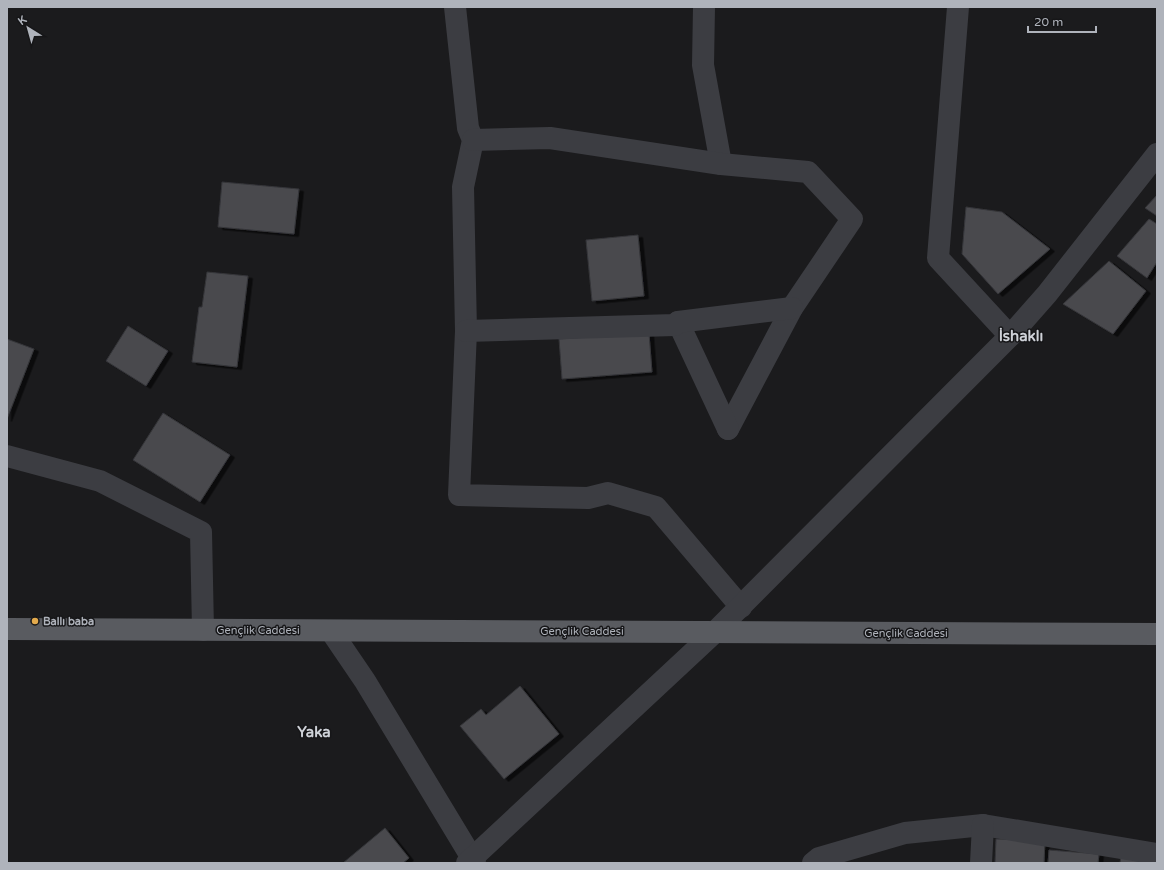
<svg xmlns="http://www.w3.org/2000/svg" width="1164" height="870" viewBox="0 0 1164 870" font-family="'Varela Round',sans-serif">
<style>
.building{fill:#48494d;stroke:#353539;filter:url(#shadow)}
.lines{fill:none;stroke-linecap:round;stroke-linejoin:round}
.minor{stroke:#3c3d42;stroke-width:22}
.major{stroke:#595b60;stroke-width:22}
.poi-dot{fill:#e3aa4d;stroke:#161618;stroke-width:1.5}
.labels{text-anchor:middle;dominant-baseline:central;stroke-width:3;stroke-linejoin:round;paint-order:stroke}
.poi-label{font-size:11px;font-weight:bold;fill:#afb3bb;stroke:#161618;text-anchor:start}
.street-label{font-size:11px;fill:#afb3bb;stroke:#161618}
.district-label{font-size:15px;font-weight:bold;fill:#cfd2d8;stroke:#161618}
</style>
<defs>
<filter id="shadow"><feDropShadow dx="4.5" dy="2.5" stdDeviation="0" flood-color="#0009"/></filter>
</defs>
<rect width="100%" height="100%" fill="#1b1b1d"/>
<g class="building">
<path d="M 222,182 L 299,189 L 294,234 L 218,227 Z"/>
<path d="M 1157,195 L 1157,216 L 1145,208 Z"/>
<path d="M 966,207 L 1002,212 L 1050,249 L 998,294 L 962,254 Z"/>
<path d="M 1149,219 L 1157,224 L 1157,262 L 1147,278 L 1117,256 Z"/>
<path d="M 638,235 L 644,296 L 592,301 L 586,240 Z"/>
<path d="M 1109,261 L 1146,291 L 1113,334 L 1063,304 Z"/>
<path d="M 207,272 L 248,276 L 237,367 L 192,362 L 199,307 L 202,307 Z"/>
<path d="M 128,326 L 168,351 L 146,386 L 106,361 Z"/>
<path d="M 649,333 L 652,372 L 562,379 L 559,339 Z"/>
<path d="M 7,339 L 34,349 L 7,419 Z"/>
<path d="M 163,413 L 230,455 L 200,502 L 133,460 Z"/>
<path d="M 520,686 L 559,734 L 504,779 L 460,726 L 481,709 L 486,715 Z"/>
<path d="M 385,828 L 409,858 L 403,863 L 343,863 Z"/>
<path d="M 996,839 L 1045,840 L 1044,863 L 995,863 Z"/>
<path d="M 1049,850 L 1099,854 L 1098,863 L 1048,863 Z"/>
<path d="M 1121,856 L 1157,863 L 1120,863 Z"/>
</g>
<g class="lines">
<g class="minor">
<path d="M 455,7 L 468,128 L 473,140 L 463,187 L 466,331 L 459,495 L 588,498 L 608,493 L 656,507 L 741,607"/>
<path d="M 704,7 L 703,65 L 721,164"/>
<path d="M 958,7 L 938,258 L 1010,336"/>
<path d="M 473,140 L 550,138 L 721,164 L 808,172 L 852,219 L 792,308 L 728,429"/>
<path d="M 678,322 L 728,429"/>
<path d="M 466,331 L 675,325 L 678,322 L 792,308"/>
<path d="M 7,456 L 100,481 L 201,532 L 203,630"/>
<path d="M 331,631 L 365,681 L 475,863"/>
<path d="M 467,863 L 715,632 L 1010,336 L 1047,294 L 1157,154"/>
<path d="M 813,863 L 819,858 L 905,833 L 983,825 L 1157,854"/>
<path d="M 981,863 L 983,825"/>
</g>
<path class="major" d="M 7,629 L 1157,634"/>
</g>
<circle class="poi-dot" cx="35" cy="621" r="4"/>
<g class="labels">
<g class="poi-label">
<text x="43" y="621">Ballı baba</text>
</g>
<g class="street-label">
<text x="258" y="630">Gençlik Caddesi</text>
<text x="582" y="631">Gençlik Caddesi</text>
<text x="906" y="633">Gençlik Caddesi</text>
</g>
<g class="district-label">
<text x="1021" y="336">İshaklı</text>
<text x="314" y="732">Yaka</text>
</g>
</g>
<rect width="1164" height="870" fill="none" stroke="#afb3bb" stroke-width="16"/>
<g transform="translate(28 28) rotate(323)" stroke="#161618" stroke-width="3" paint-order="stroke">
<path d="M0-3L7 15L0 10L-7 15Z" fill="#afb3bb"/>
<text y="-6" font-size="11" font-weight="bold" text-anchor="middle" fill="#afb3bb">K</text>
</g>
<path d="M1028 26v6h68v-6" fill="none" stroke="#afb3bb" stroke-width="2"/>
<text x="1034" y="26" font-size="12" fill="#afb3bb" stroke="#161618" stroke-width="3" paint-order="stroke">20 m</text>
</svg>
